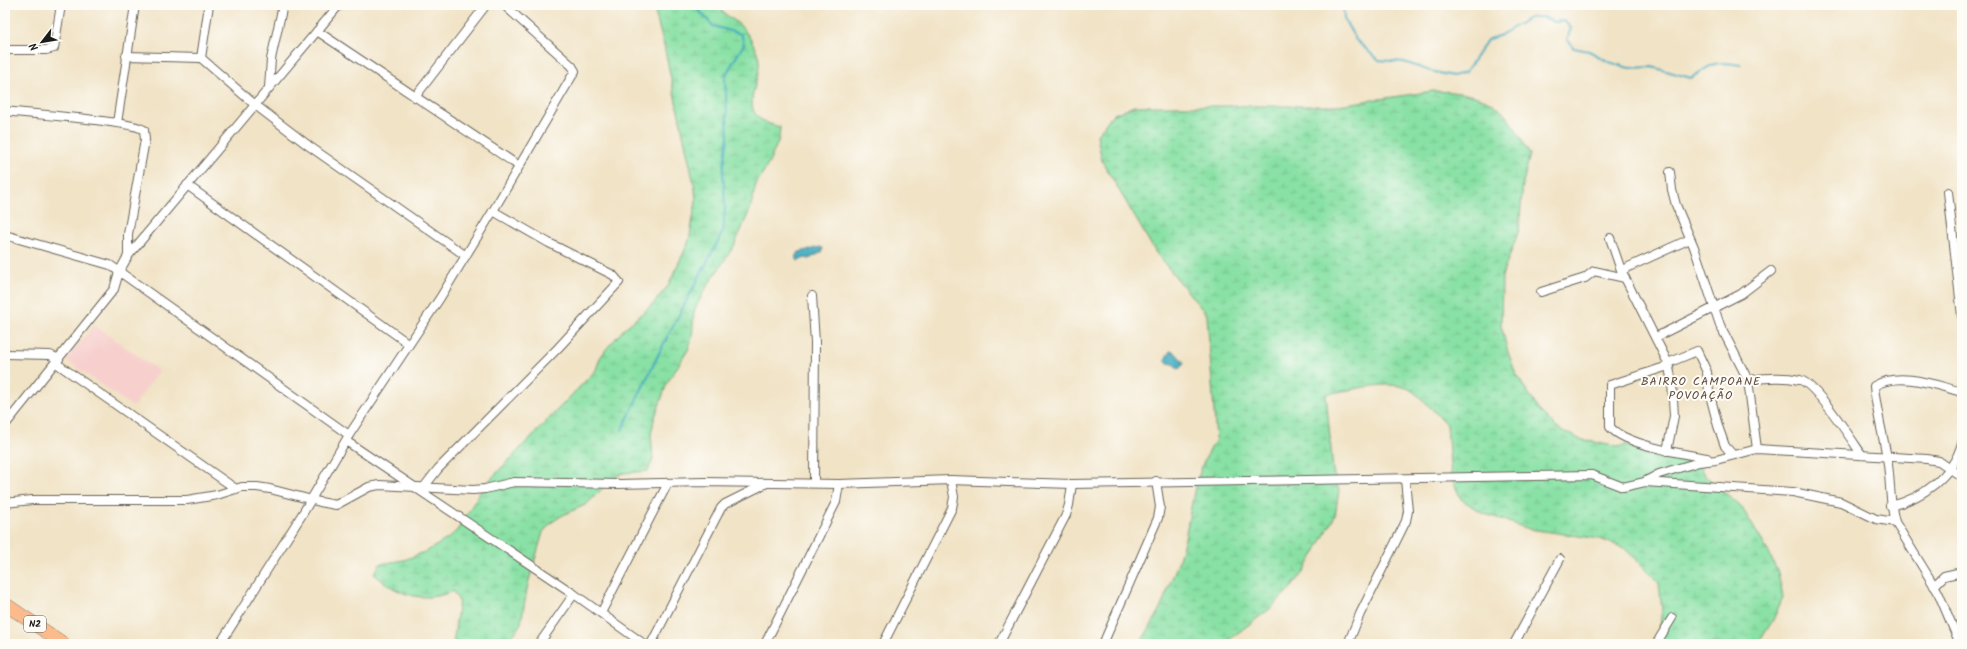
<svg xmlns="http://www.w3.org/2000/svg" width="1967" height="649" viewBox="0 0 1967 649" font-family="Kalam,sans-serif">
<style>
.built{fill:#f7d0ce}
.wetland{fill:url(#wetland-marsh);stroke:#527e60}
.water{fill:#3faabf;stroke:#2e636e}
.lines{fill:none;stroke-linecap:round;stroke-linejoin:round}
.stream{stroke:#3faabf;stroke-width:2}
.street-casing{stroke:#676258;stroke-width:10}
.primary-casing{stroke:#676258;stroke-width:14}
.street{stroke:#fff;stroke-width:8}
.primary{stroke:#fbbb8d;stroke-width:13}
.labels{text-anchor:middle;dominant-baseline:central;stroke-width:4;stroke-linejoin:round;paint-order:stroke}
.shield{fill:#fdfcf7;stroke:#605f5e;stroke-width:1}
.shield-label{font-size:10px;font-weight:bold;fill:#1c1c1c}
.neighbourhood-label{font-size:12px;letter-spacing:1px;fill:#5e4b42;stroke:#fdfcf7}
</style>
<defs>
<pattern id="wetland-marsh" width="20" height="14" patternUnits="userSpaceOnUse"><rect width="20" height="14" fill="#89e1a5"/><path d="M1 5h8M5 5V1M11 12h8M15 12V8" fill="none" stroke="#76c08d"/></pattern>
</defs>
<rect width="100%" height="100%" fill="#fdfcf7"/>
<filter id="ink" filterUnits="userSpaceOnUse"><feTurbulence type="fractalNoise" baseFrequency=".025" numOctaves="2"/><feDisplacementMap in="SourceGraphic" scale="8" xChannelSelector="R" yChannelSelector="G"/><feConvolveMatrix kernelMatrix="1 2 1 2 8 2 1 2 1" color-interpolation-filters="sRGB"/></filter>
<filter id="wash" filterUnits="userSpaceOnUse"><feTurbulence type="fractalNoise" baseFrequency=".012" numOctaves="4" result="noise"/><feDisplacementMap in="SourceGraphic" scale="16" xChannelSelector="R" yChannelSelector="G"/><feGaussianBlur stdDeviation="0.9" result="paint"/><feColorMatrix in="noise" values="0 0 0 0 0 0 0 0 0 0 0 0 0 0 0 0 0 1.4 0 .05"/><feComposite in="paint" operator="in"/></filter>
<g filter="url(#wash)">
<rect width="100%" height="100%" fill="#f1e3c6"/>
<path class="built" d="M 94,325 L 159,371 L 133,407 L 66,360 Z"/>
<g class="wetland">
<path d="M 653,5 L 715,5 C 721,12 729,16 736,22 C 745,28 755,45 758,55 C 766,82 728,115 780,127 L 779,139 L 769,163 L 756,184 L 750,210 L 734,246 L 706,288 L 694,311 L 692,338 L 688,350 L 667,383 L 654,420 L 651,434 L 653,459 L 648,471 L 623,473 L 613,478 L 587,504 L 563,515 L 552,522 L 543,532 L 528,584 L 521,623 L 515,633 L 502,644 L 453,644 L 459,601 L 453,591 C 422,604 398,595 374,574 L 380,564 L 404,560 L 427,551 L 449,538 L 458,529 L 484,486 L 596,370 L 600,358 L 607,348 L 625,328 L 653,304 L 668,286 L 689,241 L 696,201 L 695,189 L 664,46 Z"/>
<path d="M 1434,91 C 1458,92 1489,94 1505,115 C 1515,126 1522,141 1530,154 L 1523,183 L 1519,230 L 1502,276 L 1501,325 L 1507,349 L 1515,372 L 1527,392 L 1540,411 L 1557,428 L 1579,439 L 1618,447 L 1626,445 C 1647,451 1643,462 1667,451 L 1683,462 L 1699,462 L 1705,475 L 1742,508 L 1768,551 L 1778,573 L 1783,597 L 1773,620 L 1758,644 L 1658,644 L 1662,609 L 1659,583 L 1642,565 L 1624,548 L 1600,539 L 1529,529 L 1482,513 L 1461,499 L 1451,477 L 1447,425 C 1438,416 1419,394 1409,389 C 1388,379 1349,391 1326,394 L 1333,471 L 1339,490 L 1335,516 L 1305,570 L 1291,588 L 1271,608 L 1223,644 L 1140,644 L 1159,612 L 1178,563 L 1185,538 L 1195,487 L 1203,463 L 1216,439 L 1207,315 L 1156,253 L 1102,161 L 1097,135 L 1112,115 L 1134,106 L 1332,106 Z"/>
</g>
<g class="water">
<path d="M 820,247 L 823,248 L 822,252 L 809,259 L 805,258 L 798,261 L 796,257 L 799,252 Z"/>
<path d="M 1170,351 L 1175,352 C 1178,357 1182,358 1184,364 L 1179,369 L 1173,364 L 1167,363 L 1165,359 Z"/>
</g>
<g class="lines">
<g class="stream">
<path d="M 1343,5 L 1344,19 L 1356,40 L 1378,60 L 1404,62 L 1430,71 L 1453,76 L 1466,72 L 1487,40 L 1501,35 L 1529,18 L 1543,17 L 1554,22 L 1564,21 L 1571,28 L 1567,39 L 1574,48 L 1589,51 L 1609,62 L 1629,68 L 1652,67 L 1691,78 C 1714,63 1714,60 1741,65"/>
<path d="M 622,430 L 663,345 L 723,232 L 725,207 L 723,172 L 728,137 L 725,76 L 744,44 L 741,34 L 713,26 L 694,5"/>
</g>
</g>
</g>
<g filter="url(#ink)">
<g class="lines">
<defs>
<g id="street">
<path d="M 317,31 L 519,166"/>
<path d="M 5,50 L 46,50 L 54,48 L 61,5"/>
<path d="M 126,56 L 201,58 L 254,104 L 309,146 L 466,256"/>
<path d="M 201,58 L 209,5"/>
<path d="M 269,87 L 271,59 L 283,5"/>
<path d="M 415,97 L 486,5"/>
<path d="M 5,111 C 27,114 134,121 144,130 L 145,140 L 128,234 L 128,256"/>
<path d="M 117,123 L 135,5"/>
<path d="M 1670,172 L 1672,190 L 1676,205 L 1694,247 L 1720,325 L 1748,380 L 1757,449"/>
<path d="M 187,185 L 409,344"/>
<path d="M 1948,192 L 1962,316"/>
<path d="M 5,235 L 110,265 L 349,435"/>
<path d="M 1610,238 L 1621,270 L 1668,363 L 1672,382 L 1674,416 L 1667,451"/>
<path d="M 1622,270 L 1690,239"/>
<path d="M 1541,292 L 1585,278 L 1594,271 L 1625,278"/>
<path d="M 812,296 L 815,342 L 814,483"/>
<path d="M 1656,337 L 1741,294 L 1771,271"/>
<path d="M 5,354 L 50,355 L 59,359"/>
<path d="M 56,363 L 236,489"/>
<path d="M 1668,363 L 1697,351 L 1707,372 L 1709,391 L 1718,426 L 1725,446 L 1733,455"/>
<path d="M 1668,366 L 1610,385 L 1610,427 C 1625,445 1684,454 1707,458"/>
<path d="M 1748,380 C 1766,378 1782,376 1800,380 C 1816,384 1851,439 1862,455"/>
<path d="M 5,425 L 114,289 L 119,272 L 128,256 L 339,5"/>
<path d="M 346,441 L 574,594 L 644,644"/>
<path d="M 1646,481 L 1659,474 L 1699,462 L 1716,460 L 1757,449 L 1927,459 L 1939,461 L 1962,477"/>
<path d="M 424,487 L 438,469 L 558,348 L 619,282 L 613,275 L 549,243 L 493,211"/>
<path d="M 5,503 L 32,500 L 187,500 L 217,495 L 242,487 L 257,487 L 270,489 L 320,502 L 336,505 L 369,487 L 379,485 L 473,490 L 485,489 L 514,482 L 618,484 L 704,482 L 839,484 L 951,480 L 1072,484 L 1592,475 L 1623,487 L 1645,482 L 1793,492 L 1841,502 L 1876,519 L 1895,522 L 1938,592 L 1960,644"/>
<path d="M 1890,506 C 1922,499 1953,476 1962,443"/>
<path d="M 1895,522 C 1889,501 1891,480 1887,458 C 1883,434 1876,410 1874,386 C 1900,371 1935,385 1962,392"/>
<path d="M 1934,586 L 1944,576 L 1962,572"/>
<path d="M 601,613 L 668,483"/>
<path d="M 220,644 L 303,513 L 349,435 L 440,298 L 493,211 L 572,76 L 575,71 L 572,66 L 504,5"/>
<path d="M 539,644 L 574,594"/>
<path d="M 651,644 L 721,508 L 725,504 L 765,484"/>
<path d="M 765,644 L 836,502 L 839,484"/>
<path d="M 883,644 L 952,508 L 954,497 L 951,480"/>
<path d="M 999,644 L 1066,515 L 1069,505 L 1072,484"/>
<path d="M 1103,644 L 1158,518 L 1160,507 L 1156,481"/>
<path d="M 1348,644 L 1360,614 L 1406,521 L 1408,511 L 1405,479"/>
<path d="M 1514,644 L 1560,559"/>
<path d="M 1656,644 L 1672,618"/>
</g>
<path id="primary" d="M 5,604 L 64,644"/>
</defs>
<use href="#street" class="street-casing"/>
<use href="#primary" class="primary-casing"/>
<use href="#street" class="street"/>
<use href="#primary" class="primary"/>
</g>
</g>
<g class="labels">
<rect class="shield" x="24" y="616" width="22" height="16" rx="3"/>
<g class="shield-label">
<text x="35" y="624">N2</text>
</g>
<g class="neighbourhood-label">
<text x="1701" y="381">BAIRRO CAMPOANE<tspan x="1701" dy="14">POVOAÇÃO</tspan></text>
</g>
</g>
<rect width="1967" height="649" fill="none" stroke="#fdfcf7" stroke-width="20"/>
<g transform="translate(42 42) rotate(239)" stroke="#fdfcf7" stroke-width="3" paint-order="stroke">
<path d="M0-3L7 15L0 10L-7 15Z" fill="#1c1c1c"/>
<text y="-6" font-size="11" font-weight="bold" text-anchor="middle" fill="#1c1c1c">N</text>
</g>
</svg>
